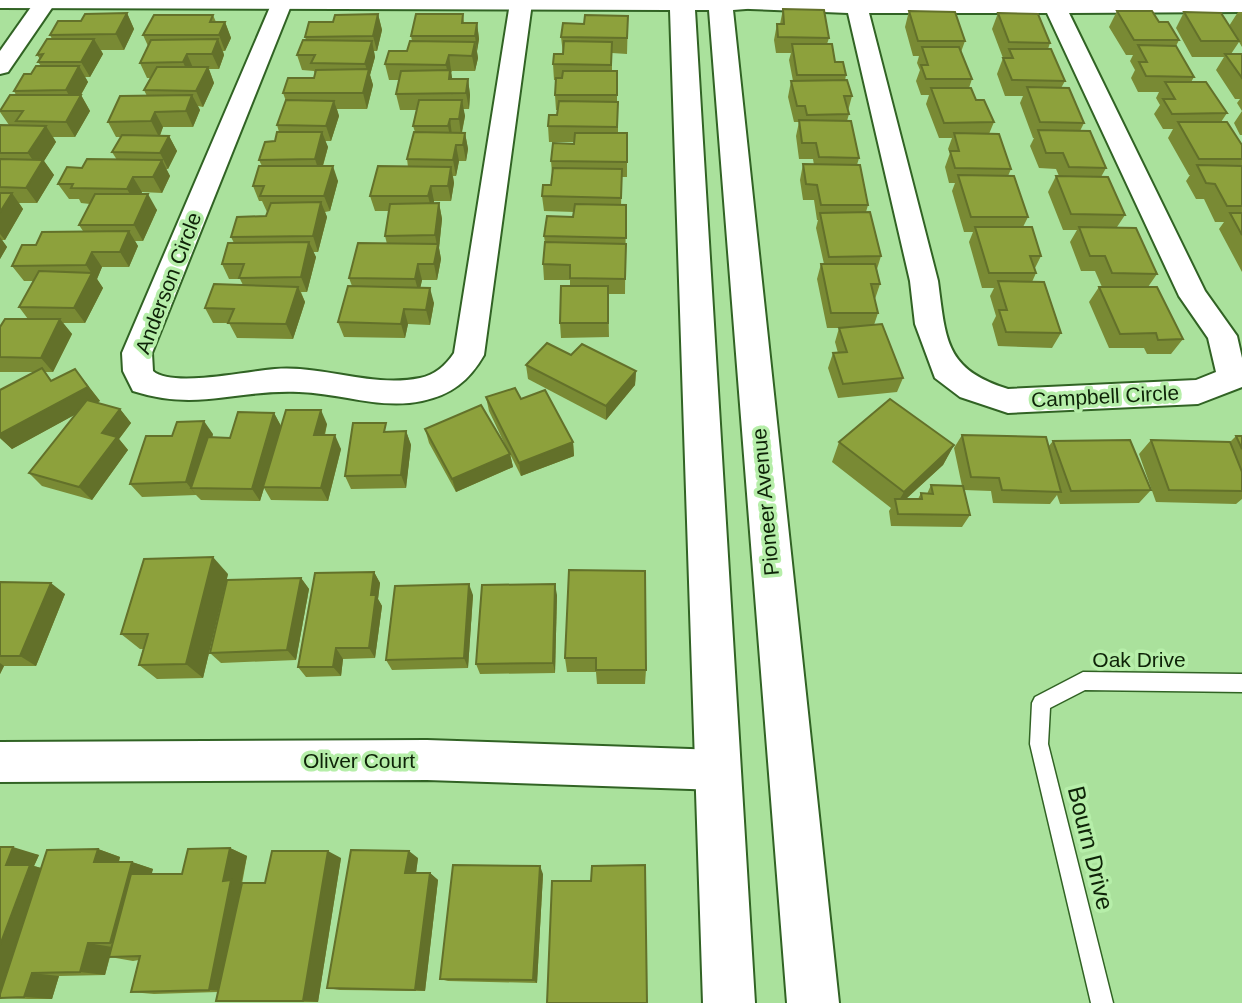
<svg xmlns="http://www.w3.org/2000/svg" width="1242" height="1003" viewBox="0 0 1242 1003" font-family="Arial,sans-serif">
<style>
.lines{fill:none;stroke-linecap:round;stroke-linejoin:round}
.lane-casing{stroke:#316324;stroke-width:3}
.street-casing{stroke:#316324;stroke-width:4}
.secondary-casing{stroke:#316324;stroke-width:4}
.lane{fill:#fff;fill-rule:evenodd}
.street{fill:#fff;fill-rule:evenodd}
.secondary{fill:#fff;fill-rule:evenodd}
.wall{fill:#798a34}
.shaded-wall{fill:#63712a}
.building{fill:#8da13c;stroke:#63712a;stroke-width:2}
.labels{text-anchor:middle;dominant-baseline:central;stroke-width:7;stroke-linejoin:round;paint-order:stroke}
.street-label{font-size:21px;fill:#0e2308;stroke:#b6eea9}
.near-street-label{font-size:24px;fill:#0e2308;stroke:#b6eea9}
</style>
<rect width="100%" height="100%" fill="#aae19c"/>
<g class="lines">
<defs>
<path id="lane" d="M 1083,672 L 1242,674 L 1242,692 L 1085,690 L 1050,708 L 1048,744 L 1113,1003 L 1091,1003 L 1030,744 L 1032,703 L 1035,697 Z"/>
<g id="street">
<path d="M 36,0 L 56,2 L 8,72 L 0,74 L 0,51 Z"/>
<path d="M 273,0 L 289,0 L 292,3 L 152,353 L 153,371 C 172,388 248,371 275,369 C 323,365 372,388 420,378 C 435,375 446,365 454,353 L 510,3 L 513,0 L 529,0 L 532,3 L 484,355 C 469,381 451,395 422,401 C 381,410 340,393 299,392 C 236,389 199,412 133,391 L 123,371 L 122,353 Z"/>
<path d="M 742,0 L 1242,0 L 1242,12 L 1069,13 L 1205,291 L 1237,336 L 1242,358 L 1242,387 L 1198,404 L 1008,413 L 960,397 L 935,378 L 915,324 L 910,281 L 848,13 L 750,9 L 743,7 L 739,3 ZM 869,13 L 1047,13 L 1179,296 L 1208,338 L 1216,372 L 1196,380 L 1008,389 C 945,369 946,341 938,281 Z"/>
<path d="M 427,740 L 719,750 L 733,756 L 739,770 L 733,784 L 719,790 L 427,780 L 0,782 L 0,742 Z"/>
</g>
<path id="secondary" d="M 0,0 L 760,0 L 762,3 L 759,8 L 733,10 L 839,1003 L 787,1003 L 709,10 L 695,10 L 755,1003 L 703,1003 L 670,10 L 0,8 Z"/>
</defs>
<use href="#lane" class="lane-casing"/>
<use href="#street" class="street-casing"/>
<use href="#secondary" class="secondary-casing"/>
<use href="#lane" class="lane"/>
<use href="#street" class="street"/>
<use href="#secondary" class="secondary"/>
</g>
<g class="wall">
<path d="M 783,9 L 829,38 L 827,44 L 835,62 L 846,75 L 845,81 L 852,96 L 848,111 L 849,114 L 847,121 L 859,158 L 857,165 L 868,205 L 866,212 L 881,256 L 877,269 L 880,284 L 875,299 L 878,313 L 874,325 L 903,378 L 897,392 L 838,398 L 828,368 L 833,353 L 838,353 L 835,342 L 839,328 L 827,328 L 817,279 L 821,264 L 824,264 L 816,228 L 818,220 L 817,220 L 814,200 L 803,200 L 800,180 L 803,164 L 814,165 L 813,159 L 799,159 L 796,136 L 799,122 L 794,122 L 788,97 L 791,81 L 793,81 L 789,60 L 791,53 L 776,53 L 774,40 L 777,24 L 780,24 Z"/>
<path d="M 909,11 L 965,41 L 961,52 L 972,79 L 969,88 L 976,100 L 994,122 L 989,134 L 1011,169 L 1008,176 L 1028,217 L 1023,227 L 1041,256 L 1035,268 L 1036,273 L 1032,282 L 1061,333 L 1052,348 L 998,346 L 992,324 L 996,316 L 990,296 L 994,288 L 982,288 L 969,242 L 973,232 L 964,232 L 952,191 L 955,183 L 949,183 L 945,167 L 950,153 L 948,149 L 952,138 L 939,138 L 926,104 L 929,95 L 921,95 L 916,81 L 920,70 L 917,63 L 919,56 L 913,56 L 905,27 Z"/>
<path d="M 1117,11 L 1159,22 L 1179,40 L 1176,46 L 1194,77 L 1191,82 L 1227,113 L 1221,122 L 1242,145 L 1242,272 L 1219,229 L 1224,222 L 1215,222 L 1204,199 L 1196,199 L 1186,181 L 1190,175 L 1189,175 L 1168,138 L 1173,129 L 1163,129 L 1154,114 L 1160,105 L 1156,98 L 1159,92 L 1138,92 L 1131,78 L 1135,70 L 1130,61 L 1133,55 L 1126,55 L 1109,27 Z"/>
<path d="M 1184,12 L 1229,26 L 1238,12 L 1242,12 L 1242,47 L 1239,42 L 1231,54 L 1242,54 L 1242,135 L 1240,135 L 1234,123 L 1242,111 L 1237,103 L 1240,99 L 1235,99 L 1216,70 L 1224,57 L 1192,57 L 1176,28 Z"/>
<path d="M 127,13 L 134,29 L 124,50 L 101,50 L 103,54 L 90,77 L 85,77 L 88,82 L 81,95 L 90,111 L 75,137 L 53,137 L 56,142 L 44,161 L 54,175 L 37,203 L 19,203 L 23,209 L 5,240 L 2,240 L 7,247 L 0,259 L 0,125 L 9,125 L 0,112 L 0,110 L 16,95 L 14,91 L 41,66 L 38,62 L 40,59 L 37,55 L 52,39 L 50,35 L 81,21 Z"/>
<path d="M 998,13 L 1050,43 L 1048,49 L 1065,81 L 1061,88 L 1084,123 L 1080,131 L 1106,168 L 1101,177 L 1125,215 L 1117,227 L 1157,274 L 1148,287 L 1183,339 L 1171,354 L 1147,354 L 1144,348 L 1109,348 L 1089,302 L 1099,287 L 1102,287 L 1095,271 L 1081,271 L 1070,242 L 1077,230 L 1063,230 L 1048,192 L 1056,176 L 1059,176 L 1056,169 L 1039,168 L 1030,146 L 1034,138 L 1033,138 L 1020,103 L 1023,96 L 1005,96 L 997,74 L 1003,58 L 992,29 Z"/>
<path d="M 378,14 L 382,30 L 377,51 L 374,51 L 375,57 L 370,75 L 373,85 L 367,109 L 337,109 L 339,116 L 331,141 L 325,141 L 328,147 L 323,166 L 338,181 L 330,211 L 325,212 L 327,217 L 318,252 L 313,252 L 316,257 L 307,292 L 301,292 L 305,302 L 293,339 L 237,338 L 229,323 L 213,323 L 205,308 L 243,285 L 240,279 L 229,279 L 222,264 L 234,243 L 231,237 L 266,216 L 268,212 L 267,212 L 262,201 L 259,201 L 253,186 L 262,166 L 259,160 L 275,141 L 279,132 L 277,125 L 286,101 L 283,93 L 314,78 L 315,74 L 314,71 L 302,70 L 297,55 L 306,40 L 305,37 L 333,22 Z"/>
<path d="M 463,14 L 464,23 L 477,23 L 479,39 L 477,51 L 478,58 L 475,71 L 452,71 L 451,73 L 452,79 L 468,79 L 470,95 L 469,109 L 463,109 L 465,116 L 462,133 L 465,133 L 468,149 L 466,161 L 459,161 L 456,176 L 453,176 L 454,183 L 451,201 L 434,201 L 434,203 L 439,203 L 442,219 L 439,248 L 441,259 L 437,280 L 422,280 L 420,288 L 434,303 L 430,325 L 408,324 L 405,338 L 344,337 L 338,322 L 352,286 L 349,278 L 387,244 L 385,236 L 389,211 L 375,211 L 370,196 L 408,167 L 407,159 L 415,132 L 413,126 L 417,110 L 400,110 L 396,94 L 399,80 L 389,80 L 385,64 L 407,51 L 412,41 L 411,36 Z"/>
<path d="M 213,15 L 216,22 L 225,22 L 231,38 L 225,51 L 223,51 L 224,55 L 219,69 L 209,69 L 214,83 L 203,107 L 198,106 L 200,110 L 193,127 L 163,127 L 160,136 L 169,136 L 177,151 L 168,169 L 166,169 L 170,176 L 162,193 L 142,192 L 141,194 L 157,210 L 143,241 L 135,241 L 138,246 L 129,267 L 102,267 L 97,279 L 103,288 L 85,323 L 63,323 L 72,334 L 53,372 L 45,372 L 52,381 L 86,383 L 100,401 L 96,403 L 120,409 L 131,423 L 119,439 L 128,450 L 92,500 L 42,486 L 29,473 L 76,414 L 12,449 L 0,438 L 0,390 L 34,372 L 0,372 L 0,327 L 28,319 L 19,307 L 34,281 L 24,281 L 12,266 L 36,245 L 83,231 L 79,225 L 90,204 L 81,203 L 79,199 L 69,199 L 58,184 L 82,168 L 117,160 L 112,152 L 121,137 L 116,137 L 108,122 L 147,96 L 144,90 L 150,78 L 147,78 L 140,63 L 148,46 L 143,35 Z"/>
<path d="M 628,16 L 627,54 L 612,53 L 612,71 L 617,71 L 617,102 L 618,118 L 618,133 L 627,133 L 627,177 L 622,177 L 621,205 L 626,205 L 625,294 L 608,294 L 609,337 L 561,338 L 560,323 L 570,286 L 570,280 L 544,280 L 543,264 L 545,243 L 544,236 L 573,217 L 574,212 L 544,211 L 542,196 L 551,185 L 552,173 L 551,161 L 574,144 L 574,142 L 549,142 L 548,126 L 557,115 L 557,110 L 556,110 L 555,95 L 556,80 L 554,80 L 553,64 L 563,54 L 561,37 L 584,24 Z"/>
<path d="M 526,365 L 636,371 L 635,385 L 606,420 L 528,379 Z"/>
<path d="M 486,397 L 521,399 L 573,442 L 574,456 L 521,476 L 510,454 L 513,467 L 456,492 L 429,443 L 425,429 L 509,453 L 489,411 Z"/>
<path d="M 274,413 L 281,426 L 327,424 L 325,435 L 341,449 L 328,501 L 271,500 L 264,488 L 260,501 L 201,500 L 196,495 L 142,497 L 130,484 L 213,434 L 212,438 L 230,438 Z"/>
<path d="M 406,431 L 411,445 L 406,488 L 351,489 L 345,476 L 389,432 Z"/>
<path d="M 962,435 L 1048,447 L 1053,441 L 1151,490 L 1139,503 L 1060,504 L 1057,495 L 1050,504 L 993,503 L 991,491 L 964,490 L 970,515 L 962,527 L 891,526 L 889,511 L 891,508 L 832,462 L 839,442 L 954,445 L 943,465 L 906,499 L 918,499 L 921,493 L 927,494 L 931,485 L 962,486 L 954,448 Z"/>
<path d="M 1236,436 L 1242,436 L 1242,499 L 1236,504 L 1156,502 L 1139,454 L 1151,440 L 1230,442 Z"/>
<path d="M 569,570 L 646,670 L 645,684 L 597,684 L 596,672 L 567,672 L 565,658 Z"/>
<path d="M 374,572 L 380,583 L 378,599 L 382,606 L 375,658 L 343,659 L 341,676 L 306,677 L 298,667 Z"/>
<path d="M 228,574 L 203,678 L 157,679 L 139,665 L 143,649 L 140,649 L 121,634 Z"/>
<path d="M 301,578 L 309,589 L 296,660 L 221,663 L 210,653 Z"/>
<path d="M 0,582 L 65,594 L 36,666 L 4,666 L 0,674 Z"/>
<path d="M 473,595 L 468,668 L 392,670 L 386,660 Z"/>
<path d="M 557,595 L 555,673 L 480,674 L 476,664 Z"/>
<path d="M 0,847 L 39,855 L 34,866 L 41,868 L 98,849 L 120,857 L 119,862 L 132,862 L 153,869 L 151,874 L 182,874 L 230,848 L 247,856 L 242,884 L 265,883 L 341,858 L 318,1002 L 235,1002 L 216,1001 L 218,992 L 154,994 L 131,992 L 139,960 L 133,961 L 110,957 L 105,975 L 59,976 L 52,999 L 28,999 L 0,998 Z"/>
<path d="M 418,858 L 416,873 L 430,873 L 438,880 L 425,991 L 340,990 L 327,988 Z"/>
<path d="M 543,874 L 537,983 L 448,981 L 440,979 Z"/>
</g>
<g class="shaded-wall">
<path d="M 127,13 L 134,29 L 124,50 L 116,34 Z"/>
<path d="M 378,14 L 382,30 L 377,51 L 373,36 Z"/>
<path d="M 225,22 L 231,38 L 225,51 L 219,35 Z"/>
<path d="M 477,23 L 479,39 L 477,51 L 475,36 Z"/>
<path d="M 94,39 L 103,54 L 90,77 L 81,62 Z"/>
<path d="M 218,39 L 224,55 L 219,69 L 212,54 Z"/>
<path d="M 372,41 L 375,57 L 370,75 L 373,85 L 367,109 L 363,93 L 368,74 L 365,64 Z"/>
<path d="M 475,42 L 478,58 L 475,71 L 472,56 Z"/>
<path d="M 187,54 L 194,70 L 190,78 L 183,62 Z"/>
<path d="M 449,55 L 453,85 L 452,95 L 446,65 Z"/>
<path d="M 79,66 L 88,82 L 75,105 L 81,95 L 90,111 L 75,137 L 66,122 L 75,106 L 66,90 Z"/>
<path d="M 208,67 L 214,83 L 203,107 L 196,91 Z"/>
<path d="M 468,79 L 470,95 L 469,109 L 466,93 Z"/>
<path d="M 192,95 L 200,110 L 193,127 L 186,111 Z"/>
<path d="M 462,100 L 465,116 L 461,135 L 459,119 Z"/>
<path d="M 334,101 L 339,116 L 331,141 L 326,126 Z"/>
<path d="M 155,112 L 163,127 L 159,137 L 151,121 Z"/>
<path d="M 450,119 L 452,135 L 451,142 L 448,126 Z"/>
<path d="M 46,126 L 56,142 L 44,161 L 54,175 L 37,203 L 26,188 L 38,168 L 28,153 Z"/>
<path d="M 322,132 L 328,147 L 320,175 L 315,159 Z"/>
<path d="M 465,133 L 468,149 L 466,161 L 463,145 Z"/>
<path d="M 169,136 L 177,151 L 168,169 L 160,153 Z"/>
<path d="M 456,145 L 459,161 L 456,176 L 453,160 Z"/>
<path d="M 162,160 L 170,176 L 162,193 L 153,177 Z"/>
<path d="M 333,166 L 338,181 L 330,211 L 324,196 Z"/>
<path d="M 451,167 L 454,183 L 451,201 L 448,186 Z"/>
<path d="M 133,177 L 142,192 L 136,205 L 127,189 Z"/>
<path d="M 431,186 L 434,201 L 432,212 L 428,196 Z"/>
<path d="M 12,193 L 23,209 L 5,240 L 0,234 L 0,212 Z"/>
<path d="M 148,194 L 157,210 L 143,241 L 134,225 Z"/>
<path d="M 321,202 L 327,217 L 318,252 L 313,236 Z"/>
<path d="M 439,203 L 442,219 L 439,248 L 441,259 L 437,280 L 434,264 L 437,246 L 435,235 Z"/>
<path d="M 129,231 L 138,246 L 129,267 L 120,252 Z"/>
<path d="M 0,237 L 7,247 L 0,259 Z"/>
<path d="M 309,242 L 316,257 L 307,292 L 301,277 Z"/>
<path d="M 92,252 L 102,267 L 97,279 L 103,288 L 85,323 L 74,308 L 92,274 L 86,265 Z"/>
<path d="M 418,264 L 422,280 L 419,294 L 415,279 Z"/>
<path d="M 298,287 L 305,302 L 293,339 L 286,324 Z"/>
<path d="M 430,288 L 434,303 L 430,325 L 426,310 Z"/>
<path d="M 404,309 L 408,324 L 405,338 L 401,324 Z"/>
<path d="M 60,319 L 72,334 L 53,372 L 41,358 Z"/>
<path d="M 75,369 L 100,401 L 12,449 L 0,438 L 0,434 Z"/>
<path d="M 636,371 L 635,385 L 606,420 L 606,406 Z"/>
<path d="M 120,409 L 131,423 L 119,439 L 128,450 L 92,500 L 79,487 L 102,433 Z"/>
<path d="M 321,410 L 327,424 L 321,448 L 314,435 Z"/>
<path d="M 274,413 L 281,426 L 263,487 L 264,488 L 260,501 L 252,489 Z"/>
<path d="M 204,421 L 213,434 L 198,488 L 191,488 L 196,495 L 186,482 Z"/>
<path d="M 406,431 L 411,445 L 406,488 L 401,475 Z"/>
<path d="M 335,435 L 341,449 L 328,501 L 321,488 Z"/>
<path d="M 573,442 L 574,456 L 521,476 L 519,463 Z"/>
<path d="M 954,445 L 943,465 L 897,507 L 896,505 L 904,492 Z"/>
<path d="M 510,454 L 513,467 L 456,492 L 452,479 Z"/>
<path d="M 213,557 L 228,574 L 203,678 L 186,664 Z"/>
<path d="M 374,572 L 380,583 L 378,599 L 382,606 L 375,658 L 369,648 L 371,595 Z"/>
<path d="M 301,578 L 309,589 L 296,660 L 287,650 Z"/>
<path d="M 51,583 L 65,594 L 36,666 L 20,656 Z"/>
<path d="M 469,584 L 473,595 L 468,668 L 464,658 Z"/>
<path d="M 555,584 L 557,595 L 555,673 L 553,663 Z"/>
<path d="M 336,648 L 343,659 L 341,676 L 333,667 Z"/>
<path d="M 0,663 L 4,666 L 0,674 Z"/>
<path d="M 13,847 L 39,855 L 34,866 L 55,872 L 0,998 L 0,945 L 6,865 Z"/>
<path d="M 230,848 L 247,856 L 241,884 L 248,887 L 228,991 L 209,990 L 223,881 Z"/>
<path d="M 98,849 L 120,857 L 116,870 L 94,862 Z"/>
<path d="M 328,851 L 341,858 L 318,1002 L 303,1001 Z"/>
<path d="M 409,851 L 418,858 L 415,880 L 405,873 Z"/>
<path d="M 132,862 L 153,869 L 133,947 L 110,943 Z"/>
<path d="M 540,866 L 543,874 L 537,983 L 533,980 Z"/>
<path d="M 430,873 L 438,880 L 425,991 L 415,990 Z"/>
<path d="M 88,943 L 112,947 L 105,975 L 80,972 Z"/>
<path d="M 32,973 L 59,976 L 52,999 L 24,997 Z"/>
</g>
<g class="building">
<path d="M 783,9 L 824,10 L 829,38 L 778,37 L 777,24 L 784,24 Z"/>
<path d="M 909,11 L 955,12 L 965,41 L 918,41 Z"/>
<path d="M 1117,11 L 1152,11 L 1159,22 L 1168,22 L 1179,40 L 1134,40 Z"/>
<path d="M 1184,12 L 1221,13 L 1239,41 L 1201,41 Z"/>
<path d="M 127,13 L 116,34 L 50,35 L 58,21 L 81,21 L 85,14 Z"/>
<path d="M 998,13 L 1038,14 L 1050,43 L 1009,42 Z"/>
<path d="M 378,14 L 373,36 L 305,37 L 309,22 L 333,22 L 335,15 Z"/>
<path d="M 416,14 L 463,14 L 462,23 L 477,23 L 475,36 L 411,36 Z"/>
<path d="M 154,15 L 213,15 L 210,22 L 225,22 L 219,35 L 143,35 Z"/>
<path d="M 585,15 L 628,16 L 627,38 L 561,37 L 563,23 L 584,24 Z"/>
<path d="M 47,39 L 94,39 L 81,62 L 38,62 L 43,54 L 37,55 Z"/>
<path d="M 218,39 L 212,54 L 187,54 L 183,62 L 140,63 L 151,40 Z"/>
<path d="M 303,40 L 372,41 L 365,64 L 311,63 L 315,55 L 297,55 Z"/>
<path d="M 410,41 L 475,42 L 472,56 L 449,55 L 446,65 L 385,64 L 389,51 L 407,51 Z"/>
<path d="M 564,41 L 612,42 L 611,65 L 553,64 L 554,54 L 563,54 Z"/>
<path d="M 792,44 L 832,44 L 835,62 L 843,62 L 846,75 L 797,75 Z"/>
<path d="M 1138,45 L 1176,46 L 1194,77 L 1146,76 L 1139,62 L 1147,62 Z"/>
<path d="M 922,47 L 959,47 L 972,79 L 926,79 L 921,65 L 928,65 Z"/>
<path d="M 1009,49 L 1051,49 L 1065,81 L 1012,80 L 1003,58 L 1013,58 Z"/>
<path d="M 1225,54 L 1242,54 L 1242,78 Z"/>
<path d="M 36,66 L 79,66 L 66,90 L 14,91 L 24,74 L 31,74 Z"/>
<path d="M 157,67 L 208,67 L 196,91 L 144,90 Z"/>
<path d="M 369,69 L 363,93 L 283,93 L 288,78 L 314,78 L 316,70 Z"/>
<path d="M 450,70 L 449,79 L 468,79 L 466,93 L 396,94 L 401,71 Z"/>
<path d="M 563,71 L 617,71 L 617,95 L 555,95 L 556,78 L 562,78 Z"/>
<path d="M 847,80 L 852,96 L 844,96 L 849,114 L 807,115 L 805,106 L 797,106 L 791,81 Z"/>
<path d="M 1165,82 L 1206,82 L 1227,113 L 1172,114 L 1163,99 L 1175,99 Z"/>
<path d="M 1027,87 L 1069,88 L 1084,123 L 1040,122 Z"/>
<path d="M 931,88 L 971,88 L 976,100 L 984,100 L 994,122 L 944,123 Z"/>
<path d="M 10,95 L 81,95 L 66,122 L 16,121 L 23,111 L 0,111 Z"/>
<path d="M 192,95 L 186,111 L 155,112 L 151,121 L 108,122 L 120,96 Z"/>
<path d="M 286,100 L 334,101 L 326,126 L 277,125 Z"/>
<path d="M 419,100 L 462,100 L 459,119 L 450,119 L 448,126 L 413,126 Z"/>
<path d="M 559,101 L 618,102 L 617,127 L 548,126 L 549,115 L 557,115 Z"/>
<path d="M 799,120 L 851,121 L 859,158 L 819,157 L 816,143 L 802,143 Z"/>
<path d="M 1178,122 L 1227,122 L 1242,145 L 1242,159 L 1199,159 Z"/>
<path d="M 0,125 L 46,126 L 28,153 L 0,153 Z"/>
<path d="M 1038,130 L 1090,131 L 1106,168 L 1069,167 L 1063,153 L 1046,153 Z"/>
<path d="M 277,132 L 322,132 L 315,159 L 259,160 L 265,142 L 275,141 Z"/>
<path d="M 414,132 L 465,133 L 463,145 L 456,145 L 453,160 L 407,159 Z"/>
<path d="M 575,133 L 627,133 L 627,162 L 551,161 L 553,143 L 574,144 Z"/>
<path d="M 954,133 L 999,134 L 1011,169 L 955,168 L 950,151 L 959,151 Z"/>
<path d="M 122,135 L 169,136 L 160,153 L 112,152 Z"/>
<path d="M 0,159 L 43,160 L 26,188 L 0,187 Z"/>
<path d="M 87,159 L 162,160 L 153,177 L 133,177 L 127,189 L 71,188 L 73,184 L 58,184 L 67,167 L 82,168 Z"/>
<path d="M 803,164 L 860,165 L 868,205 L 821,205 L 817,185 L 806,184 Z"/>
<path d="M 1197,165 L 1242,166 L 1242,206 L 1227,206 L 1215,184 L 1206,183 Z"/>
<path d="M 259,166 L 333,166 L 324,196 L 260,196 L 264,186 L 253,186 Z"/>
<path d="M 378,166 L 451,167 L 448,186 L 431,186 L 428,196 L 370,196 Z"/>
<path d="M 553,168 L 622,169 L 621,198 L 542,196 L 543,185 L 551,185 Z"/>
<path d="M 958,175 L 1014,176 L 1028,217 L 971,217 Z"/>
<path d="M 1056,176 L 1108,177 L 1125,215 L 1071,214 Z"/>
<path d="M 0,193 L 12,193 L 0,212 Z"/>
<path d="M 95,194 L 148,194 L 134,225 L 79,225 Z"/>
<path d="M 321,202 L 313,236 L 231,237 L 237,217 L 266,216 L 271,203 Z"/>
<path d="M 439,203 L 435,235 L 385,236 L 390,204 Z"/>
<path d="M 575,204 L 626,205 L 626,238 L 544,236 L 547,216 L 573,217 Z"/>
<path d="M 870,212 L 881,256 L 829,257 L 820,213 Z"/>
<path d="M 1230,213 L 1242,213 L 1242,235 Z"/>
<path d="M 975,227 L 1032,227 L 1041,256 L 1030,256 L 1036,273 L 989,273 Z"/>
<path d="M 1079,227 L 1136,228 L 1157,274 L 1112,273 L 1105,256 L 1090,256 Z"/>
<path d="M 129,231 L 120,252 L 92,252 L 86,265 L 12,266 L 22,245 L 36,245 L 42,232 Z"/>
<path d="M 309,242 L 301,277 L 239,278 L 244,264 L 222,264 L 228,243 Z"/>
<path d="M 545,242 L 626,244 L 625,279 L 570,278 L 570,265 L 543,264 Z"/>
<path d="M 358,243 L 438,244 L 434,264 L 418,264 L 415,279 L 349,278 Z"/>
<path d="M 821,264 L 875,264 L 880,284 L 871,284 L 878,313 L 831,313 Z"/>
<path d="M 39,271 L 92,273 L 74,308 L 19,307 Z"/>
<path d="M 998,281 L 1044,282 L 1061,333 L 1006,332 L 999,310 L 1007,310 Z"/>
<path d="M 214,284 L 298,287 L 286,324 L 228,323 L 234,309 L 205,308 Z"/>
<path d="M 348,286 L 430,288 L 426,310 L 404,309 L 401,324 L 338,322 Z"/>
<path d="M 561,286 L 608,286 L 608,323 L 560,323 Z"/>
<path d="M 1099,287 L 1157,287 L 1183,339 L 1158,340 L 1156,333 L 1120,334 Z"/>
<path d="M 5,319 L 60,319 L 41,358 L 0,357 L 0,327 Z"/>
<path d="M 882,324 L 903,378 L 843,384 L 833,353 L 847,352 L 839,328 Z"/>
<path d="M 547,343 L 571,355 L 582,344 L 636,371 L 606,406 L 526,365 Z"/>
<path d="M 42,368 L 51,381 L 75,369 L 88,387 L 0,434 L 0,390 Z"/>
<path d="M 515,388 L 521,399 L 545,390 L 573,442 L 519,463 L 486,397 Z"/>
<path d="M 890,399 L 954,445 L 904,492 L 839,442 Z"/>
<path d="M 87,400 L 120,409 L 102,433 L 117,437 L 79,487 L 29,473 Z"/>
<path d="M 481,405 L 510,454 L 452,479 L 425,429 Z"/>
<path d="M 286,410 L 321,410 L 314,435 L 335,435 L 321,488 L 263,487 Z"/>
<path d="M 238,412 L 274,413 L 252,489 L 191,488 L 208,437 L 230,438 Z"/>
<path d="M 204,421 L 186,482 L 130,484 L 146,436 L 172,436 L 177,422 Z"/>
<path d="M 353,423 L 386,423 L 384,432 L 406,431 L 401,475 L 345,476 Z"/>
<path d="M 962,435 L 1046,437 L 1061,492 L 1002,490 L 999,478 L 971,477 Z"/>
<path d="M 1236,436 L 1242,436 L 1242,449 Z"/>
<path d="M 1130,440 L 1151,490 L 1071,491 L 1053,441 Z"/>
<path d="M 1151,440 L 1230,442 L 1242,472 L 1242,491 L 1169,490 Z"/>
<path d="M 931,485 L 963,486 L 970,515 L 898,514 L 895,499 L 922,499 L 921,493 L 933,494 Z"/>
<path d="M 213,557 L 186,664 L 139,665 L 148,634 L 121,634 L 144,559 Z"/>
<path d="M 569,570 L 645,571 L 646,670 L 596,670 L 596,658 L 565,658 Z"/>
<path d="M 374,572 L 371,595 L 376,595 L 369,648 L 336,648 L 333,667 L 298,667 L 315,573 Z"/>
<path d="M 301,578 L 287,650 L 210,653 L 227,580 Z"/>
<path d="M 0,582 L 51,583 L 20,656 L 0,656 Z"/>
<path d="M 469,584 L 464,658 L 386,660 L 395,586 Z"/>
<path d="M 555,584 L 553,663 L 476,664 L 482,585 Z"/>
<path d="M 0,847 L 13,847 L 6,865 L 30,865 L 0,945 Z"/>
<path d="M 230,848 L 223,881 L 231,880 L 209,990 L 131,992 L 140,956 L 109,957 L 131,874 L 182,874 L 188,849 Z"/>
<path d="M 98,849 L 94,862 L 132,862 L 110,943 L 88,943 L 80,972 L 32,973 L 24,997 L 0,998 L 0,994 L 47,850 Z"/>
<path d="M 351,850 L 409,851 L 405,873 L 430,873 L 415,990 L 327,988 Z"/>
<path d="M 272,851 L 328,851 L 303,1001 L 216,1001 L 242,883 L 265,883 Z"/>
<path d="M 453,865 L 540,866 L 533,980 L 440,979 Z"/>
<path d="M 645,865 L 647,1003 L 547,1003 L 552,881 L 591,881 L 592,866 Z"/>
</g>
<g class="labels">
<g class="street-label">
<text transform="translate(168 283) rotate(-69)">Anderson Circle</text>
<text transform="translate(1105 396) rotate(-3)">Campbell Circle</text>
<text transform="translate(765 502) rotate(-95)">Pioneer Avenue</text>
<text x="1139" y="659">Oak Drive</text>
<text x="359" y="760">Oliver Court</text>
</g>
<g class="near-street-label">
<text transform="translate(1091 848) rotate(76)">Bourn Drive</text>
</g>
</g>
</svg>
